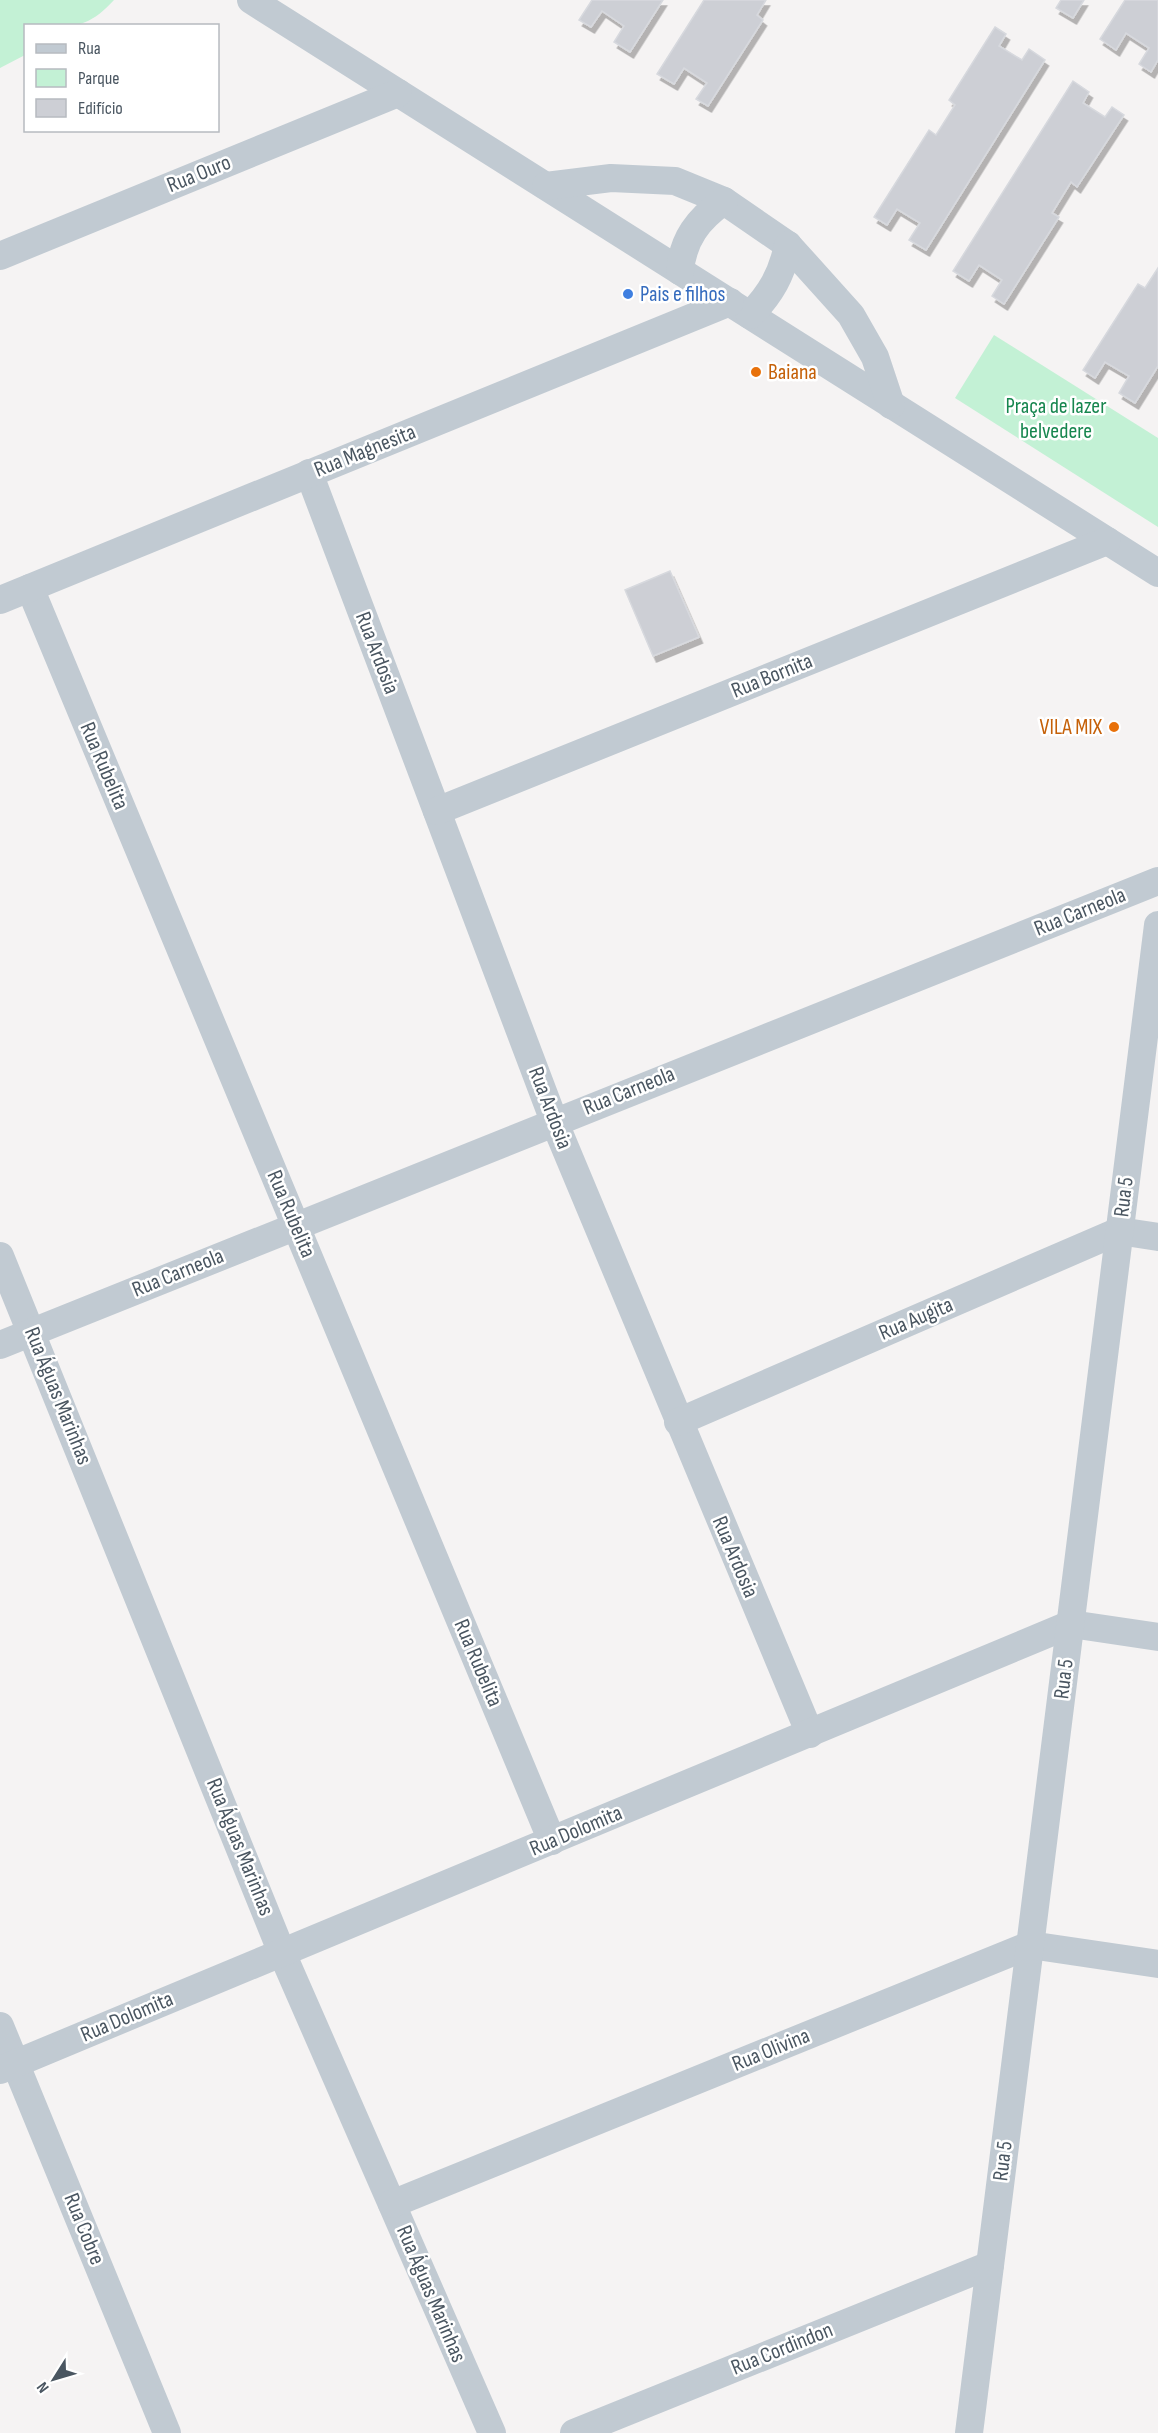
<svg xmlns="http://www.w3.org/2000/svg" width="1158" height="2433" viewBox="0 0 1158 2433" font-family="'Sofia Sans Condensed',sans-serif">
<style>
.green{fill:#c3f1d5}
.building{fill:#cdcfd5;stroke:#d7d9de;stroke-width:1.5;filter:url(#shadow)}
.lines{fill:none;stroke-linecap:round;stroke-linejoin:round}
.street{stroke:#c1cad2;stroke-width:28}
.shop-dot{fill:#3f7fe0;stroke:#fff;stroke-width:2}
.food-dot{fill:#e8710a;stroke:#fff;stroke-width:2}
.labels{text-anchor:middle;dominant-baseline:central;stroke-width:5;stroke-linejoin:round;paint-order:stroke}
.street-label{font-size:22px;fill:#4a5661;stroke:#fff}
.shop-label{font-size:22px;fill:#366cbe;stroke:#fff;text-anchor:start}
.food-label{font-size:22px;fill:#c56008;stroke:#fff;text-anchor:start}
.park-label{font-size:22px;fill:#17864f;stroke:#fff}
</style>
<defs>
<filter id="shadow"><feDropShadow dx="3.5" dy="6" stdDeviation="0" flood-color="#0004"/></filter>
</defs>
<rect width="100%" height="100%" fill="#f5f3f3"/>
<g class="green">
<path d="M 0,0 L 114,0 C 84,33 67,26 26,26 L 25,55 L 0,68 Z"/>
<path d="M 994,335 L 1158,438 L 1158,527 L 955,398 Z"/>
</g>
<g class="building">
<path d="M 592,0 L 663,0 L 630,52 L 614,42 L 624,26 L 602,11 L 591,27 L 579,20 Z"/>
<path d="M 704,0 L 766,0 L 757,15 L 763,20 L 708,106 L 696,99 L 707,83 L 684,68 L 674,84 L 657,74 Z"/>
<path d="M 1061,0 L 1084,0 L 1073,18 L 1056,8 Z"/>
<path d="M 1125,0 L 1158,0 L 1158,60 L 1151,72 L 1139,64 L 1149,48 L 1126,33 L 1116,50 L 1100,39 Z"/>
<path d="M 995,27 L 1006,34 L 999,46 L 1022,60 L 1029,49 L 1045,60 L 926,250 L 909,240 L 920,223 L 897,209 L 887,225 L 874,217 L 929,130 L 936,135 L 955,105 L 949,100 Z"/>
<path d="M 1073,81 L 1089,92 L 1083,103 L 1105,117 L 1112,107 L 1124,115 L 1077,187 L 1071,182 L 1052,213 L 1059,217 L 1004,304 L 992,296 L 1002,280 L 979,265 L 969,281 L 953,271 Z"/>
<path d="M 1158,268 L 1158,366 L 1135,403 L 1119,393 L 1129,376 L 1105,362 L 1095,378 L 1083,370 L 1138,284 L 1145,288 Z"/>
<path d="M 670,571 L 699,637 L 653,656 L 625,590 Z"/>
</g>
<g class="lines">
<g class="street">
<path d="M 251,0 L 1158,573"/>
<path d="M 546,186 L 611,178 L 675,181 L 724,201 L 788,245 L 851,315 L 875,357 L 891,405"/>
<path d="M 0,256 L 398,93"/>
<path d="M 680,271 C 683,239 698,219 724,201"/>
<path d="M 750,315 C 771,294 782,274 788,245"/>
<path d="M 309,473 L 554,1121 L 810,1734"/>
<path d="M 30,588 L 552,1841"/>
<path d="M 0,600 L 730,302"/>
<path d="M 437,811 L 1107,541"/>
<path d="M 0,1256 L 282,1953 L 492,2433"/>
<path d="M 0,1345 L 1158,881"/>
<path d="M 678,1422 L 1119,1231 L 1158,1237"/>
<path d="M 0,2026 L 167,2433"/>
<path d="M 0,2070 L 1071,1624 L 1158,1637"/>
<path d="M 392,2204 L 1030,1945 L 1158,1964"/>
<path d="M 574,2433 L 990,2265"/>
<path d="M 969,2433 L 1158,925"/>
</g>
</g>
<circle class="shop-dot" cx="628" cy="294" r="6"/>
<g class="food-dot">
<circle cx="756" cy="372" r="6"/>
<circle cx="1114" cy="727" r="6"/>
</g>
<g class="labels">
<g class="street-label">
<text transform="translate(199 174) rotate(-22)">Rua Ouro</text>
<text transform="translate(365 451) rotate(-22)">Rua Magnesita</text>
<text transform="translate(377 653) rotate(69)">Rua Ardosia</text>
<text transform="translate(772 676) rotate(-22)">Rua Bornita</text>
<text transform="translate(104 766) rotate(67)">Rua Rubelita</text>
<text transform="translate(1080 912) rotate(-22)">Rua Carneola</text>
<text transform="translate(629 1091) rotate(-22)">Rua Carneola</text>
<text transform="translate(550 1108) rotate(69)">Rua Ardosia</text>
<text transform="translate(1124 1197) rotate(-83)">Rua 5</text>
<text transform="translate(291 1214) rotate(67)">Rua Rubelita</text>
<text transform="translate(178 1273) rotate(-22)">Rua Carneola</text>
<text transform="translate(916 1319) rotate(-23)">Rua Augita</text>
<text transform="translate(58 1396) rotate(68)">Rua Águas Marinhas</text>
<text transform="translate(735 1557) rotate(67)">Rua Ardosia</text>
<text transform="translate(478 1663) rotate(67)">Rua Rubelita</text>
<text transform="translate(1064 1679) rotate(-83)">Rua 5</text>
<text transform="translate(576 1831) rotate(-23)">Rua Dolomita</text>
<text transform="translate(240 1847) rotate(68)">Rua Águas Marinhas</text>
<text transform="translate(127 2017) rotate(-23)">Rua Dolomita</text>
<text transform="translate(771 2050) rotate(-22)">Rua Olivina</text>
<text transform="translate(1003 2161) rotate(-83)">Rua 5</text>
<text transform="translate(84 2229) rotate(68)">Rua Cobre</text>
<text transform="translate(431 2294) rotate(67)">Rua Águas Marinhas</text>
<text transform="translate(782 2349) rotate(-22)">Rua Cordindon</text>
</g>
<g class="shop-label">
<text x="640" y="294">Pais e filhos</text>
</g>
<g class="food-label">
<text x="768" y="372">Baiana</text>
<text x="1102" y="727" text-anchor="end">VILA MIX</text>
</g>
<g class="park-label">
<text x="1056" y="406">Praça de lazer<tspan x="1056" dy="25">belvedere</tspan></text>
</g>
</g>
<rect x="24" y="24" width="195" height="108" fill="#ffffff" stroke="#b7bbc0" stroke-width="1.5"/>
<rect x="36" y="44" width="30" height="9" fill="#c1cad2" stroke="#b7bbc0" stroke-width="1.5"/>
<text x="78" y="54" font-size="18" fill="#4a5661">Rua</text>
<rect x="36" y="69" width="30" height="18" fill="#c3f1d5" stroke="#b7bbc0" stroke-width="1.5"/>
<text x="78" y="84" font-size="18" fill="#4a5661">Parque</text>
<rect x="36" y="99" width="30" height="18" fill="#cdcfd5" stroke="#b7bbc0" stroke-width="1.5"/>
<text x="78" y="114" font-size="18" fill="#4a5661">Edifício</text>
<g transform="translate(54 2379) rotate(233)" stroke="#ffffff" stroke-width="4.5" paint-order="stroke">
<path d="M0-4.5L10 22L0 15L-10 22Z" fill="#4a5661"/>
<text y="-9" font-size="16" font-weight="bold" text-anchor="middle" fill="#4a5661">N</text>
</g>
</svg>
